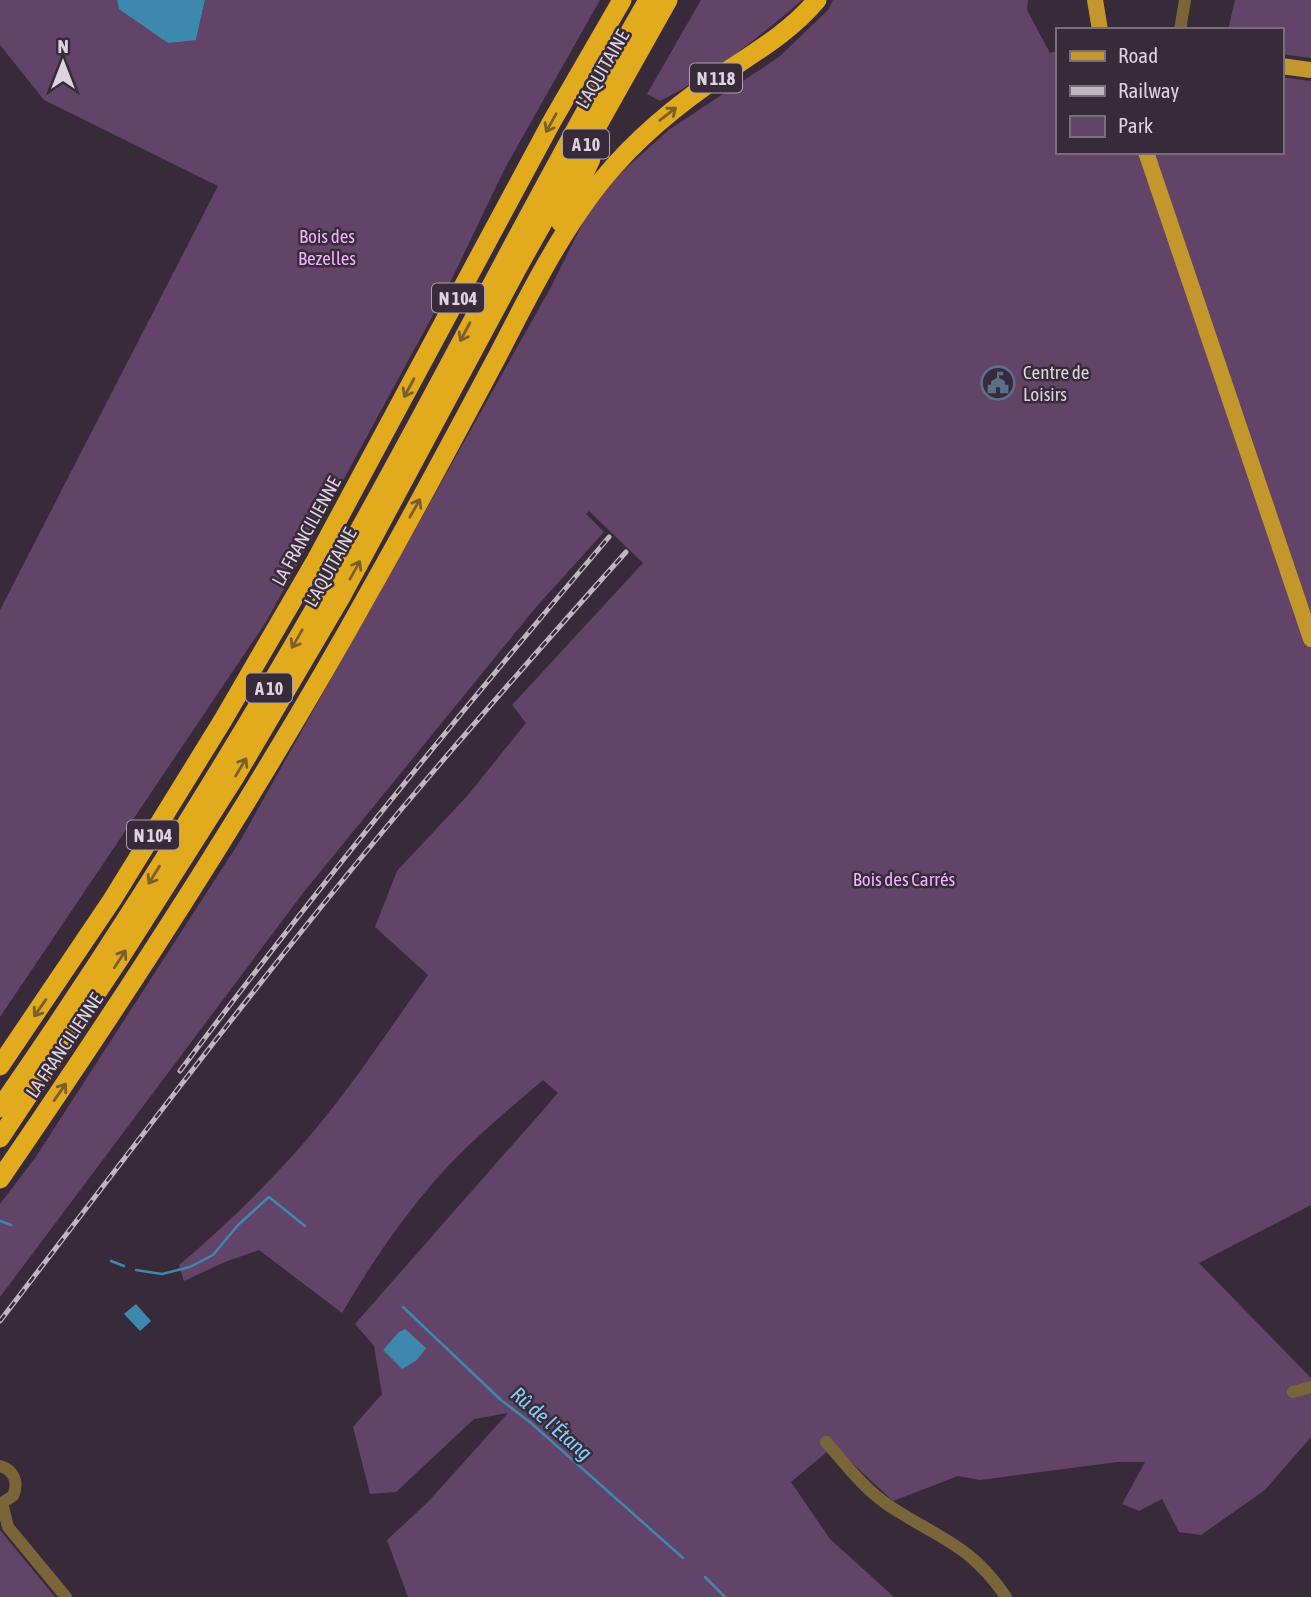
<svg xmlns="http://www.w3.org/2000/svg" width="1311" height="1597" viewBox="0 0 1311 1597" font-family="'Asap Condensed',sans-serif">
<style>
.green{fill:#624468;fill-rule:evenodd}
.water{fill:#3d89ad}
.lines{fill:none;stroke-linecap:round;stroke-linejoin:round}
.stream{stroke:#3d89ad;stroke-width:2.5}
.minor{stroke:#7a6538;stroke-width:12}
.major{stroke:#c4972c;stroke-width:16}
.highway{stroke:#e2ab1d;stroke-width:19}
.rail-casing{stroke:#bfb7c0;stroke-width:5}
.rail{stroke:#372b39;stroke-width:2.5;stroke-dasharray:8;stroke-linecap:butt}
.oneway{stroke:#7b5e2e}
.labels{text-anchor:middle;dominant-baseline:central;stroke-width:5;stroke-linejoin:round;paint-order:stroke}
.shield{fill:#372b39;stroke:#aaa1ac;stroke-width:2}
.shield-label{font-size:18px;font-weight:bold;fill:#dcd4dd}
.street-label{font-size:19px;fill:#dcd4dd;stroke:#372b39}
.park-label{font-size:19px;fill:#f0b1fd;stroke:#372b39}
.poi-label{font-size:19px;fill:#dcd4dd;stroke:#372b39;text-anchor:start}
.water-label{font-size:21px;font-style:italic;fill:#7fcff8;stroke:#372b39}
</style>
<rect width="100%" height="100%" fill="#372b39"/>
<g class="green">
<path d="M 0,0 L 117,0 L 119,9 L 196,40 L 205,0 L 600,0 L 505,168 L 446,291 L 266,622 L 0,1017 L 0,610 L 218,186 L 44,100 L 0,45 Z"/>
<path d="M 701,0 L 802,0 C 758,38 712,75 660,101 L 647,94 Z"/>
<path d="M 833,0 L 1028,0 L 1027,10 L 1050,53 L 1057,51 L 1057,152 L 1281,152 L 1281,77 L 1311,81 L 1311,1205 L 1199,1263 L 1311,1378 L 1311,1437 L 1265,1490 L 1201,1535 L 1179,1532 L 1162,1499 L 1139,1511 L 1122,1504 L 1145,1462 L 1117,1462 L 980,1480 L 958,1476 L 893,1501 L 834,1446 L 791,1482 L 830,1539 L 894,1597 L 408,1597 L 387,1540 L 427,1503 L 508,1413 L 474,1419 L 396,1492 L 370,1494 L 353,1427 L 382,1394 L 374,1346 L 355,1324 L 558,1093 L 543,1080 C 508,1110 470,1141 439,1176 C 402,1218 370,1265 342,1313 L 259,1250 L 225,1262 L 184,1281 L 179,1265 C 220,1231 258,1194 294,1154 C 344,1099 385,1035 428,975 L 375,927 L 397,871 L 468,795 L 526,723 L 512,705 L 643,563 L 589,511 L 586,514 L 604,532 L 537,606 L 303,893 L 0,1297 L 0,1204 L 35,1158 L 240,841 L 551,287 L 597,194 L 670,129 L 779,57 L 828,10 ZM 398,1335 L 402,1369 L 383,1350 Z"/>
<path d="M 1235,0 L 1311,0 L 1311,58 L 1281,54 L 1281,30 L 1228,30 Z"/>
<path d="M 0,1530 L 55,1597 L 0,1597 Z"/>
</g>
<g class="water">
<path d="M 117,0 L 205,0 L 196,40 L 168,43 L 119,9 Z"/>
<path d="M 136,1304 L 151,1321 L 140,1331 L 124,1314 Z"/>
<path d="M 405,1329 L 426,1348 L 417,1360 L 402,1369 L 383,1350 L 399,1332 Z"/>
</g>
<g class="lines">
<g class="stream">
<path d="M 0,1221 L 11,1225"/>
<path d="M 111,1261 L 124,1266"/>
<path d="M 136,1270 L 162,1274 L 190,1267 L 213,1255 L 238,1225 L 269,1197 L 305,1226"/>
<path d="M 403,1307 L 501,1400 L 531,1423 L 683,1558"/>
<path d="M 705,1577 L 725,1597"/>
</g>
<g class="minor">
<path d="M 1180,30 L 1185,0"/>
<path d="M 1293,1392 L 1311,1387"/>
<path d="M 826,1442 C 846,1465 865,1490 891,1507 C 940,1539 971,1545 1006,1597"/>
<path d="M 0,1466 C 14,1470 19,1482 13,1496 L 0,1504"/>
<path d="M 2,1503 L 8,1527 L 66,1597"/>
</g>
<g class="major">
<path d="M 1095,0 L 1100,30"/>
<path d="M 1281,66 L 1311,70"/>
<path d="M 1146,152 L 1311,639"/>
</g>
<g class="highway">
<path d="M 561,223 L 591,159"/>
<path d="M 0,1066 L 112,900 L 223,720 L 316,560 L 551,123 L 622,0"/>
<path d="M 0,1108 C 123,931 236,748 342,561 C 447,375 541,185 648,0"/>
<path d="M 0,1138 L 120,958 L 235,777 L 341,597 L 518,267 L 668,0"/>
<path d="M 0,1179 C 132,987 259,791 372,587 C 415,511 456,434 497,357 C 526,301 554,244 592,193 C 624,150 664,115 708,84 C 746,57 787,36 817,0"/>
</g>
<defs>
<g id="rail">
<path d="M 180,1071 C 317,888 461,711 609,537"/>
<path d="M 0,1321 C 131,1150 261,977 399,812 C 473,724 549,638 626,552"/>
</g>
</defs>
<use href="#rail" class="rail-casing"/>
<use href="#rail" class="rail"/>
</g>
<defs><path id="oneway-shaft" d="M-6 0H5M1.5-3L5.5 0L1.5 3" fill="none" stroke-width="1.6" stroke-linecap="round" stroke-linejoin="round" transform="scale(1.75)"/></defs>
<g class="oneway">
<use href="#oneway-shaft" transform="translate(668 114) rotate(-38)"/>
<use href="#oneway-shaft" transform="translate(551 123) rotate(119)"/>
<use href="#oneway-shaft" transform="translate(465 332) rotate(118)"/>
<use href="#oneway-shaft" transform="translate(409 388) rotate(118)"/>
<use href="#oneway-shaft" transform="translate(415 508) rotate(-61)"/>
<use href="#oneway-shaft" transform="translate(355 570) rotate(-61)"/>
<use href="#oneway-shaft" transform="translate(297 639) rotate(120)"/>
<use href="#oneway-shaft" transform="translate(241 767) rotate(-59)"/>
<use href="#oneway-shaft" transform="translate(154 875) rotate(122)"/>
<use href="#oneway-shaft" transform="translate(120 959) rotate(-57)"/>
<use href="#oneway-shaft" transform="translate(40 1008) rotate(125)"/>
<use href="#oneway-shaft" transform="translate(60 1092) rotate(-55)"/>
</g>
<defs>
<symbol id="civic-ring" viewBox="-11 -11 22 22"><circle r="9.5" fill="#372b39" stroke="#5c6f8a" stroke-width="1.5"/><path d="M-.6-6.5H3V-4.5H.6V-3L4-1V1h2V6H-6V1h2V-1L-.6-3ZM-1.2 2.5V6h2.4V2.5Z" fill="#5c6f8a"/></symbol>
</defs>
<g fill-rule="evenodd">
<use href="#civic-ring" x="979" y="364" width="38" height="38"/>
</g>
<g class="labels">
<g class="shield">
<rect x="690" y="63.5" width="52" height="29" rx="5"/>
<rect x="563" y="129.5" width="46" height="29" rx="5"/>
<rect x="432" y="283.5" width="52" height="29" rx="5"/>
<rect x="246" y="673.5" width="46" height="29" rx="5"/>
<rect x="127" y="820.5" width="52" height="29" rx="5"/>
</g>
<g class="shield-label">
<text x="716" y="78">N 118</text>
<text x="586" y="144">A 10</text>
<text x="458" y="298">N 104</text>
<text x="269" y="688">A 10</text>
<text x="153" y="835">N 104</text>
</g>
<g class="street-label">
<text transform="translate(602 69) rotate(-60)">L'AQUITAINE</text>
<text transform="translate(306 531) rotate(-61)">LA FRANCILIENNE</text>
<text transform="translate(330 567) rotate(-61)">L'AQUITAINE</text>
<text transform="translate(64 1045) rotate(-56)">LA FRANCILIENNE</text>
</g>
<g class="park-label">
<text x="327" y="236">Bois des<tspan x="327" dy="22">Bezelles</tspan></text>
<text x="904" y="879">Bois des Carrés</text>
</g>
<g class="poi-label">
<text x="1023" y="372">Centre de<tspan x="1023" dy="22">Loisirs</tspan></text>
</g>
<g class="water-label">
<text transform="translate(552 1423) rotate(41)">Rû de l'Étang</text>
</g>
</g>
<rect x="1056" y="28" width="228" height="126" fill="#372b39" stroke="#796f7b" stroke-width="2"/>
<rect x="1070" y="51" width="35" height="10" fill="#c4972c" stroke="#796f7b" stroke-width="2"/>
<text x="1118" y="63" font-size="21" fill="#dcd4dd">Road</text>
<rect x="1070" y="86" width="35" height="10" fill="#bfb7c0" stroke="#796f7b" stroke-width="2"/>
<text x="1118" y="98" font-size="21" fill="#dcd4dd">Railway</text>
<rect x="1070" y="116" width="35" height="21" fill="#624468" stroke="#796f7b" stroke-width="2"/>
<text x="1118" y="133" font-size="21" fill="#dcd4dd">Park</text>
<g transform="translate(63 63)" stroke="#372b39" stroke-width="5" paint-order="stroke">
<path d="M0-5L12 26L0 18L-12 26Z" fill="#dcd4dd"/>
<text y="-10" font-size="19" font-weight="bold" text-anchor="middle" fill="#dcd4dd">N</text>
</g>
</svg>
